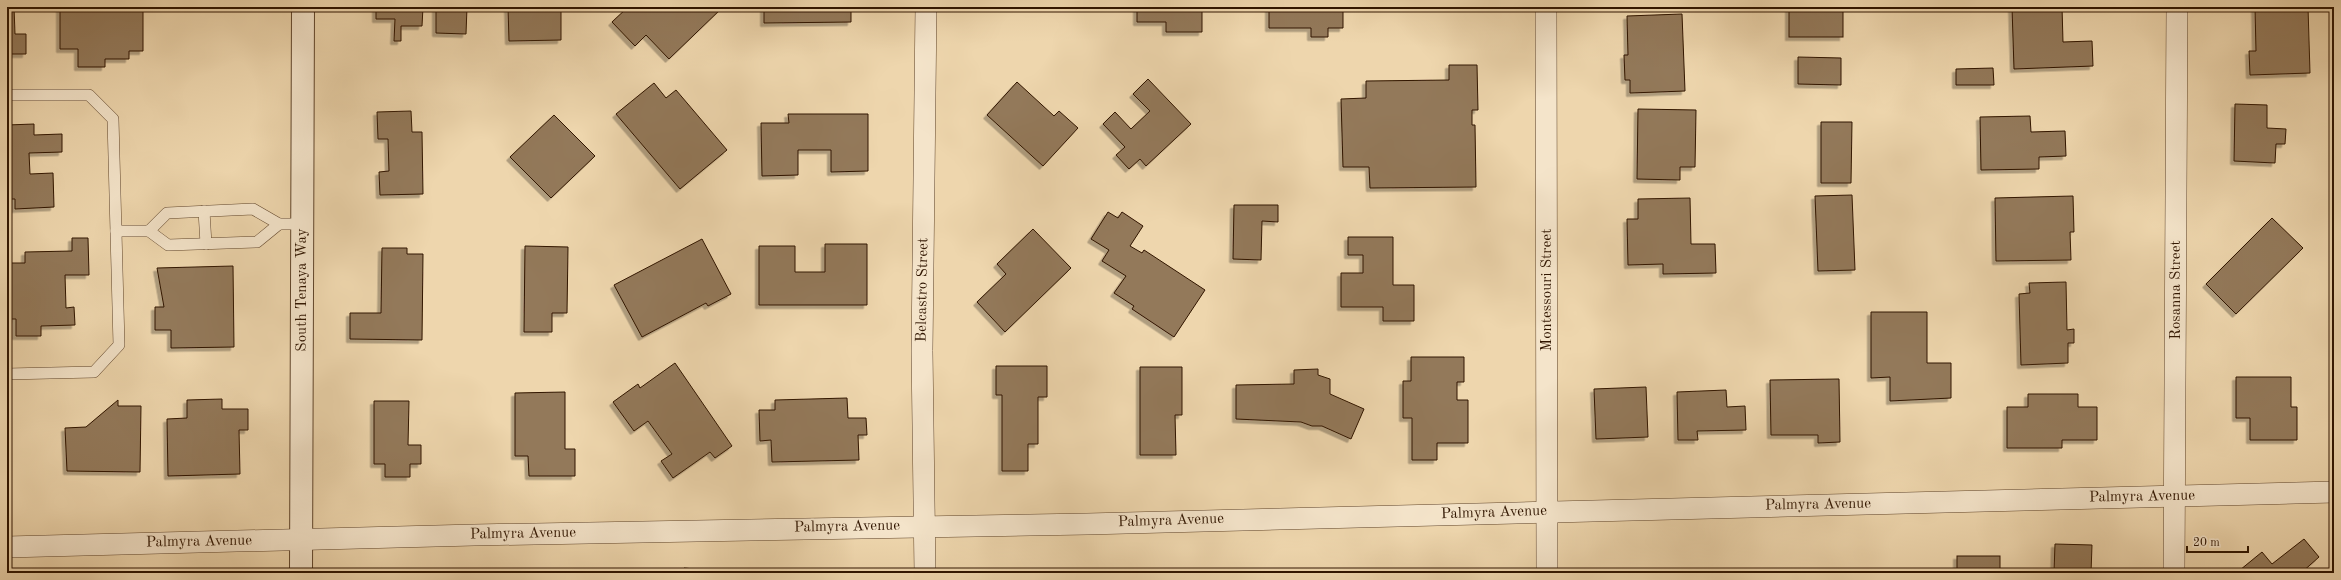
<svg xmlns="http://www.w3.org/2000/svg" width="2341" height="580" viewBox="0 0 2341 580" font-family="'Old Standard TT',serif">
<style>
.building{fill:#93795a;stroke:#301500;filter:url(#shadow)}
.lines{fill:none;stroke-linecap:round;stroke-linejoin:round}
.service-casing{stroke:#60452b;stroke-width:12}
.minor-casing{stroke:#60452b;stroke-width:22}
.tertiary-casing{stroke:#60452b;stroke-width:24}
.service{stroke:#f4e4ca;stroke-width:11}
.minor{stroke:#f4e4ca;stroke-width:21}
.tertiary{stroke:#f4e4ca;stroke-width:22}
.labels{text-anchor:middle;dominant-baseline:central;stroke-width:3.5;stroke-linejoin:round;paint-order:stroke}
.street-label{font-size:15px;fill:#301500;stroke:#f4e4ca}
</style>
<defs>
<filter id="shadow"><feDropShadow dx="-3.5" dy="3.5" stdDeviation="0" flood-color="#0004"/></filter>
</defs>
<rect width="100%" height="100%" fill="#eed6ad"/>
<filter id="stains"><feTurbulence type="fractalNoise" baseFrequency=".005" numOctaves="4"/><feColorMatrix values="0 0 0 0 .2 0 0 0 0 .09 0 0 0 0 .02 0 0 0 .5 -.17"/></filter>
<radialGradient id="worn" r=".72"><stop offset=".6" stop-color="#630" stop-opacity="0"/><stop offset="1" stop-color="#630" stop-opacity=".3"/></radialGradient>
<g class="building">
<path d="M 7,7 L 14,7 L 15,34 L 26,34 L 26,54 L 7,54 Z"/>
<path d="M 60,7 L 143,7 L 143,51 L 129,51 L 129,59 L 105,59 L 105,67 L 78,67 L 78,49 L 60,49 Z"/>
<path d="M 376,7 L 423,7 L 422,26 L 401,26 L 401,41 L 394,41 L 395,19 L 376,19 Z"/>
<path d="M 436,7 L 467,7 L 466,34 L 436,33 Z"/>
<path d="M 508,7 L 561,7 L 561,40 L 509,41 Z"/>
<path d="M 628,7 L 723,7 L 669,59 L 646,35 L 635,46 L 612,22 Z"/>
<path d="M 764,7 L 851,7 L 851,22 L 764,23 Z"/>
<path d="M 1137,7 L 1202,7 L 1202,32 L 1166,32 L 1166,22 L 1137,22 Z"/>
<path d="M 1269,7 L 1343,7 L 1343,28 L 1328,28 L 1328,37 L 1311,37 L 1311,28 L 1269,28 Z"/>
<rect x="1789" y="7" width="54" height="30"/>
<path d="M 2012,7 L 2062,7 L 2063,42 L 2092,41 L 2093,66 L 2014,69 Z"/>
<path d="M 2255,7 L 2308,7 L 2310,73 L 2250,75 L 2249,51 L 2256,51 Z"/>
<path d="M 1682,14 L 1685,91 L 1630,93 L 1630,80 L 1625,80 L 1624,55 L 1628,55 L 1627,16 Z"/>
<path d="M 1798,57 L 1841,58 L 1841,85 L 1798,84 Z"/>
<path d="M 1449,65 L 1477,65 L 1478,110 L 1472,110 L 1472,125 L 1475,125 L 1476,187 L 1370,188 L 1369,167 L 1343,167 L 1341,99 L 1366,98 L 1366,81 L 1449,80 Z"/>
<path d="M 1993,68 L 1994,85 L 1956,85 L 1956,69 Z"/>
<path d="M 1148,79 L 1191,124 L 1146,166 L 1140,159 L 1129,169 L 1116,155 L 1125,147 L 1103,124 L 1115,112 L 1131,129 L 1150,111 L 1133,94 Z"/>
<path d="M 1017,82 L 1054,116 L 1059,111 L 1078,128 L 1043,166 L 987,115 Z"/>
<path d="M 654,83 L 666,98 L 676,90 L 727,150 L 680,189 L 616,114 Z"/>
<path d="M 2235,104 L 2267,105 L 2267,128 L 2286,129 L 2285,144 L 2276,144 L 2275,163 L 2234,161 Z"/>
<path d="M 1638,109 L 1696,110 L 1695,167 L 1680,167 L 1680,180 L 1637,179 Z"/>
<path d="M 411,111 L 412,132 L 422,132 L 423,194 L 380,195 L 379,172 L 389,171 L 388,139 L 378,139 L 377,112 Z"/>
<path d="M 788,114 L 868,114 L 868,171 L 831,172 L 831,150 L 798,150 L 798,175 L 762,176 L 761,123 L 789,123 Z"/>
<path d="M 554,115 L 595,156 L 551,198 L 510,157 Z"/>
<path d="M 2030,116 L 2031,132 L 2065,131 L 2066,156 L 2039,157 L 2039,169 L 1981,170 L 1980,117 Z"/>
<path d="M 1821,122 L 1852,122 L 1851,183 L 1821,183 Z"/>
<path d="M 34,124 L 34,135 L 62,134 L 62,152 L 29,153 L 30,174 L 53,173 L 54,207 L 15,209 L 15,199 L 7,199 L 7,125 Z"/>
<path d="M 1852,195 L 1855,270 L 1818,271 L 1815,196 Z"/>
<path d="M 2073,196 L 2074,232 L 2070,232 L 2071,260 L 1996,261 L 1995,198 Z"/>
<path d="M 1690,198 L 1691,244 L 1715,244 L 1716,273 L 1663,274 L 1663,264 L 1628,265 L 1627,219 L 1638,219 L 1638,199 Z"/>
<path d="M 1234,205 L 1278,205 L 1278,222 L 1262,221 L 1261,260 L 1233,259 Z"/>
<path d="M 1108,212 L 1118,218 L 1122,212 L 1143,226 L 1130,246 L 1142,253 L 1144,250 L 1205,290 L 1174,337 L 1132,309 L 1134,306 L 1114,293 L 1126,276 L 1102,261 L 1109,250 L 1091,239 Z"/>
<path d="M 2272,218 L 2303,248 L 2236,314 L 2206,284 Z"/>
<path d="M 1033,229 L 1071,268 L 1005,332 L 977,302 L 1006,274 L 997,264 Z"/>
<path d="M 1348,237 L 1393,237 L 1393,285 L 1414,285 L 1414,321 L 1383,321 L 1383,307 L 1341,307 L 1341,273 L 1363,273 L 1363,255 L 1348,255 Z"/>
<path d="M 72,238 L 88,238 L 89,275 L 65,275 L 66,308 L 74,307 L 75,325 L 41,326 L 41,336 L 16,336 L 16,319 L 7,319 L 7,263 L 25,263 L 25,252 L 72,251 Z"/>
<path d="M 702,239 L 731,294 L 708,306 L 706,303 L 642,337 L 614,285 Z"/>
<path d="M 825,244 L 867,244 L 867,305 L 759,305 L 759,246 L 795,246 L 795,272 L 825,272 Z"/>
<path d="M 525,246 L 568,247 L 567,313 L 552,313 L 552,332 L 524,332 Z"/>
<path d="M 382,248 L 407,248 L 407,254 L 423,254 L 422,340 L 350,339 L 350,313 L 381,313 Z"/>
<path d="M 233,266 L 234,347 L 171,348 L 171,330 L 155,330 L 155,307 L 164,307 L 157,268 Z"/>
<path d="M 2066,282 L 2067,330 L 2074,329 L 2074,343 L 2068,343 L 2068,363 L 2021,365 L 2019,294 L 2030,293 L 2029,283 Z"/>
<path d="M 1871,312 L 1927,312 L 1927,363 L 1951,363 L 1951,398 L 1890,401 L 1890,377 L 1871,378 Z"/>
<path d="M 1411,357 L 1464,357 L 1464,382 L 1457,382 L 1457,400 L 1468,400 L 1468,443 L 1437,443 L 1437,460 L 1412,460 L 1412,418 L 1403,418 L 1403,381 L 1411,381 Z"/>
<path d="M 675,363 L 732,446 L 715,458 L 710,452 L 673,478 L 661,461 L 672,454 L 648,421 L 634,431 L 613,402 L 638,384 L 640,388 Z"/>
<path d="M 996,366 L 1047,366 L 1047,397 L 1038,397 L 1038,444 L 1028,444 L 1028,471 L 1002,471 L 1002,395 L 996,395 Z"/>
<path d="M 1140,367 L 1182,367 L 1182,415 L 1175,415 L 1176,455 L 1140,455 Z"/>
<path d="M 1318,369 L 1318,375 L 1330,379 L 1330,394 L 1364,409 L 1351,439 L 1322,426 L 1312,426 L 1301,422 L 1236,419 L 1236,385 L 1294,384 L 1294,370 Z"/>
<path d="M 2236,377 L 2291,377 L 2291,407 L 2297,407 L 2297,440 L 2250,440 L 2250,418 L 2236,418 Z"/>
<path d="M 1839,379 L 1840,442 L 1818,443 L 1818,435 L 1771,435 L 1770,380 Z"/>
<path d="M 1646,387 L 1648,437 L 1596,439 L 1594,389 Z"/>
<path d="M 1726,390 L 1727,407 L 1745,406 L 1746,430 L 1697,431 L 1698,440 L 1678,440 L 1677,392 Z"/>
<path d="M 565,392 L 565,449 L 575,449 L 575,476 L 529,476 L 528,456 L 515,456 L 515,393 Z"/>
<path d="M 2028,394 L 2078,394 L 2078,407 L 2097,407 L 2097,440 L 2062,440 L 2062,448 L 2007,448 L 2007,407 L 2028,407 Z"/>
<path d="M 847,398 L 848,418 L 866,418 L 867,435 L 858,435 L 859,460 L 772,462 L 771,440 L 760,441 L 759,410 L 775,410 L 775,400 Z"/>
<path d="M 222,399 L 222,409 L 248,409 L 248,430 L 239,430 L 240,474 L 168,476 L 167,419 L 187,418 L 187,400 Z"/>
<path d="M 118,400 L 118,406 L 141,406 L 140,472 L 67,471 L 65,428 L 86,427 Z"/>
<path d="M 374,401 L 409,401 L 408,445 L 421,445 L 421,464 L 410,464 L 410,477 L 385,477 L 385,464 L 374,464 Z"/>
<path d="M 2304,539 L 2319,557 L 2301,573 L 2242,573 L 2240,570 L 2262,552 L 2272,564 Z"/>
<path d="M 2055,544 L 2092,545 L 2091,573 L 2054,573 Z"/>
<rect x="1957" y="556" width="43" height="17"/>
<path d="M 684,568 L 726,572 L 725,573 L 683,573 Z"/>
<rect x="1912" y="569" width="27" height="4"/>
</g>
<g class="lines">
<defs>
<g id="service">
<path d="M 7,95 L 89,95 L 113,119 L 119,345 L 94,372 L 7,374"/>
<path d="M 204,211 L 206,244"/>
<path d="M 116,231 L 149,231 L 168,245 L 257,242 L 279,224"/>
<path d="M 149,231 L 167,213 L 253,209 L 279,224 L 303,224"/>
</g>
<g id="minor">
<path d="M 1546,7 L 1547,573"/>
<path d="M 7,547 L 474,535 L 1087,524 L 2334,492"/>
<path d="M 925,573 L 922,351 L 926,7"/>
<path d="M 2174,573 L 2177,7"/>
</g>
<path id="tertiary" d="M 301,573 L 303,7"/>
</defs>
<use href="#service" class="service-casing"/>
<use href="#minor" class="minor-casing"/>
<use href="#tertiary" class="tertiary-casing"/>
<use href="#service" class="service"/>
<use href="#minor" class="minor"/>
<use href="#tertiary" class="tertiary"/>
</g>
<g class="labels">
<g class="street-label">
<text transform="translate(302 290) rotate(-90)">South Tenaya Way</text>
<text transform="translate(923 290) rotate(-89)">Belcastro Street</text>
<text transform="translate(1547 290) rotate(-90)">Montessouri Street</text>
<text transform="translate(2176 290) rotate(-90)">Rosanna Street</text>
<text transform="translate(2142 497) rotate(-1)">Palmyra Avenue</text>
<text transform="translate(1818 505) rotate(-1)">Palmyra Avenue</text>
<text transform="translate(1494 513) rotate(-2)">Palmyra Avenue</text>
<text transform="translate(1171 521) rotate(-2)">Palmyra Avenue</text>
<text transform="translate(847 527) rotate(-1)">Palmyra Avenue</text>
<text transform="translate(523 534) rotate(-1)">Palmyra Avenue</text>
<text transform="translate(199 542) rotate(-1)">Palmyra Avenue</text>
</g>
</g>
<rect width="2341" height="580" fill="none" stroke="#eed6ad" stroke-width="24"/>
<rect x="8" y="8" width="2325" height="564" fill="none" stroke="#301500" stroke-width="2"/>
<rect x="12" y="12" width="2317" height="556" fill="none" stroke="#301500"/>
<path d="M2187 546v6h61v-6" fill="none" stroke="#301500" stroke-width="2"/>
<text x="2193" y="546" font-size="12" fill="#301500" stroke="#f4e4ca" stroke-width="3" paint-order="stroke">20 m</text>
<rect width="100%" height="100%" filter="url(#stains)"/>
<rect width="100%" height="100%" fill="url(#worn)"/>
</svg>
